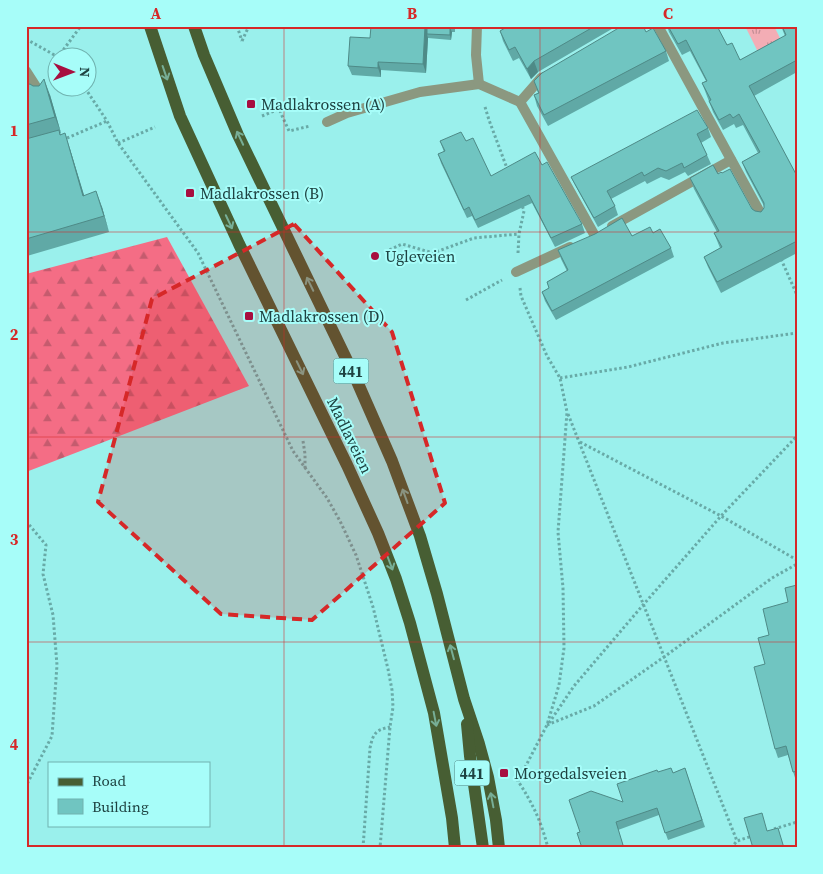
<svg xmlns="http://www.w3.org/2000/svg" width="823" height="874" viewBox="0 0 823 874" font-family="'Source Serif 4',serif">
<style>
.forest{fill:url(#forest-firs)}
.park{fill:url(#park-tufts)}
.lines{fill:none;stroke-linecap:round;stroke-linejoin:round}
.path{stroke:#68aaa7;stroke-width:3;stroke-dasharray:2.5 2.5;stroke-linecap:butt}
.service{stroke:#8b9880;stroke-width:10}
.minor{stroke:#8b9880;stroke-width:10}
.primary{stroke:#475e33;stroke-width:12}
.wall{fill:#60a9a6}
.shaded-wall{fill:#4e8a87}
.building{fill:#70c5c1;stroke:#4e8a87}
.oneway{stroke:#77ae96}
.marked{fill:#d62828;fill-opacity:0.2;stroke:#d62828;stroke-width:4;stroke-dasharray:10 6;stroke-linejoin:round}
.grid{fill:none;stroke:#d62828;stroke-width:1;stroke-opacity:0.55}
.poi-dot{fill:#a70f40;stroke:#a7fdf9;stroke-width:2}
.labels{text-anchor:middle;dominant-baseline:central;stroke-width:4;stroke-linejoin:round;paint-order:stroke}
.shield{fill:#a7fdf9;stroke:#477a78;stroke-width:1}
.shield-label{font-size:15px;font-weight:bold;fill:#1e4241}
.poi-label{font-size:16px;fill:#1e4241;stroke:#a7fdf9;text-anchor:start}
.street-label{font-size:16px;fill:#1e4241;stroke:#a7fdf9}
.neatline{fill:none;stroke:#d62828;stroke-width:2}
.grid-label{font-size:16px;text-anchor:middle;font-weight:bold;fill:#d62828}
</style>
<defs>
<pattern id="forest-firs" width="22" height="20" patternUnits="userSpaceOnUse" patternTransform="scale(1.25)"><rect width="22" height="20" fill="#f46d85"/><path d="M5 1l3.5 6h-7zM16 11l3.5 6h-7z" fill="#c55b6e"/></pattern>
<pattern id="park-tufts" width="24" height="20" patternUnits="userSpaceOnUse" patternTransform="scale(1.25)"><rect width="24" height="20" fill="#f3adb5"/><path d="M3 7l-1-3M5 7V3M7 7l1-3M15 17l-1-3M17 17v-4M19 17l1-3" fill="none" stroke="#c48e95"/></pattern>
</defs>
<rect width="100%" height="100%" fill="#9af0ec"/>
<path class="forest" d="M 167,237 L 249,386 L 26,472 L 26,274 Z"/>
<path class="park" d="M 745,26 L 774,26 L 786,50 L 763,62 Z"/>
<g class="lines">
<g class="path">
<path d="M 237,26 L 242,41"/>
<path d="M 26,39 L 58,57"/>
<path d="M 242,41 L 249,26"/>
<path d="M 58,58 L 58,57 L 81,26"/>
<path d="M 85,88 L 107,121 L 118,143 L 198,253 L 293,451 L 327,498 L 340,521 L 356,555 L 373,607 L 388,669 L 392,690 L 393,707 L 390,727 L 380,848"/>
<path d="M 485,107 L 489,120 L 508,171"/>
<path d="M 262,116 L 279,109 L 289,131 L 310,126"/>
<path d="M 67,138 L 107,121"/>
<path d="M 118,143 L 155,127"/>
<path d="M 385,252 L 402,244 L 433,253 L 474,238 L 519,234"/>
<path d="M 518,253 L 519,234 L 524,211 L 522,205"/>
<path d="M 781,259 L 797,295"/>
<path d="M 520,288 L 521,296 L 547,356 L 560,378 L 567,412 L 558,532 L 563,588 L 564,648 L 559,685 L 547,725 L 518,781 C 533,804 541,821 548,848"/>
<path d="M 466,300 L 502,280"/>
<path d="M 560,378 L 628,367 L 723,343 L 797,333"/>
<path d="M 568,414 L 737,841"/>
<path d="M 303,441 L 305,454 L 305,468"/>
<path d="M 580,442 L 721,516 L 797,560"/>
<path d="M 26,521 L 46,545 L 43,574 L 53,615 L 57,665 L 52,736 L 26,786"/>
<path d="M 549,723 L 574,686 L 643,605 L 721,516 L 797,436"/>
<path d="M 547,725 L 594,706 L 664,657 L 772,578 L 797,564"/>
<path d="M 774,829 L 797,822"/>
<path d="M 363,848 L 370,748 C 373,734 375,730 390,727"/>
<path d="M 731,848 L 737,841 L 752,836"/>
</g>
<g class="service">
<path d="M 658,26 L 762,216"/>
<path d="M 26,71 L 42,96"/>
<path d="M 520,102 L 595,236"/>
<path d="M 327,122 L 347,113 L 420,92 L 479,84 L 520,102 L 541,78 L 544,77"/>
<path d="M 612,226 L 731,160"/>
<path d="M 516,272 L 570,247"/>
</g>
<path class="minor" d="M 477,26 L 476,55 L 479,84"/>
<g class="primary">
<path d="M 150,26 L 180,116 L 239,244 L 347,465 L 378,533 L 396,579 L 410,623 L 434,713 L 452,818 L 455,848"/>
<path d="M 194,26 L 204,55 L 238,135 L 356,379 L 392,461 L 420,536 L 437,594 L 464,699 L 479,744 L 488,777 L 496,820 L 499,848"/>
<path d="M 467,724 L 470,756 L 483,848"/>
</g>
</g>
<g class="wall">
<path d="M 455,26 L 455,32 L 452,32 L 451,40 L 428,38 L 426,73 L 381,70 L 381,77 L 352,75 L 348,66 L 370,38 L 427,28 Z"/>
<path d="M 508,26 L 617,26 L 538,72 L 531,79 L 519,58 L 513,61 L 503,41 L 500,31 Z"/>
<path d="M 667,26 L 717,26 L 727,45 L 740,60 L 785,36 L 781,26 L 797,26 L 797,72 L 754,96 L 797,176 L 797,253 L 721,293 L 708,267 L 704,257 L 720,248 L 714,233 L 717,232 L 694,189 L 690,178 L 718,174 L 755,211 L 761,212 L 764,208 L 764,206 L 746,172 L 742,162 L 758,153 L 743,125 L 736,128 L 734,124 L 723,130 L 713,112 L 702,83 L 706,81 L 690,51 L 682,55 L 669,32 Z"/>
<path d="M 646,32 L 666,51 L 669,61 L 548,126 L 537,106 L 534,95 L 538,93 L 534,81 Z"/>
<path d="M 26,85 L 33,86 L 50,95 L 61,133 L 60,133 L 70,149 L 84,195 L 102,207 L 109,232 L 27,256 L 26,253 Z"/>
<path d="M 708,128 L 711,137 L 701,143 L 707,155 L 711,164 L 688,176 L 685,172 L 669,180 L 661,177 L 647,184 L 645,181 L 611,199 L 615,206 L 618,215 L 598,227 L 575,185 L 571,177 Z"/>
<path d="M 440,141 L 466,141 L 491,176 L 542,165 L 582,224 L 585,233 L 555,247 L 532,203 L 478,228 L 472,216 L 467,218 L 441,163 L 438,154 L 444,152 Z"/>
<path d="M 653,233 L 671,248 L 674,257 L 556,320 L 545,301 L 542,292 L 549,288 L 547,282 L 567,271 L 561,259 L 558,250 Z"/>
<path d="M 797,585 L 797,781 L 796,781 L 788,755 L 778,758 L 775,749 L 765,664 L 769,635 L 788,602 Z"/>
<path d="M 685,768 L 705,827 L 668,840 L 659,815 L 618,830 L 624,848 L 582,848 L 580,832 L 623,802 L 658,772 L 673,773 Z"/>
</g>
<g class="shaded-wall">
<path d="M 425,26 L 427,26 L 429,32 L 427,34 L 428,38 L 426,73 L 423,64 Z"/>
<path d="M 450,28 L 452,32 L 451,40 L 450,35 Z"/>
<path d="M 534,61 L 538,72 L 531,79 L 527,69 Z"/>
<path d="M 378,62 L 381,70 L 381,77 L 378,68 Z"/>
<path d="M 44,79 L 50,95 L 61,133 L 55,117 Z"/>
<path d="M 65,133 L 70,149 L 89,212 L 83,196 Z"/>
<path d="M 96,191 L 102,207 L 109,232 L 104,216 Z"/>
</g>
<g class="building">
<path d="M 371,26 L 425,26 L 423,64 L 378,62 L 378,68 L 348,66 L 350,37 L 370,38 Z"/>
<path d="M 427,26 L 453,26 L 453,28 L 450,28 L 450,35 L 427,34 Z"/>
<path d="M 508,26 L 595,26 L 534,61 L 527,69 L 515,47 L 509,50 L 500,31 Z"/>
<path d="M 622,26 L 643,26 L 646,32 L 653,28 L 666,51 L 544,115 L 534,95 L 539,93 L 534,81 L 542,73 Z"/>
<path d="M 668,26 L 717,26 L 727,45 L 732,43 L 740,60 L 786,35 L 782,26 L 797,26 L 797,60 L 749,86 L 797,176 L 797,241 L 717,282 L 704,257 L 722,247 L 714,233 L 719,231 L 690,178 L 713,165 L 718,174 L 721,172 L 722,173 L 730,169 L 752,209 L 755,211 L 761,212 L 764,208 L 764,203 L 742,162 L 760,152 L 739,114 L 733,118 L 730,114 L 719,120 L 709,101 L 711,100 L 702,83 L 707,81 L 686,40 L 678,44 Z"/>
<path d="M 44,79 L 55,117 L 26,125 L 26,85 L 30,84 L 33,86 L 39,86 Z"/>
<path d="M 697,110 L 708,128 L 697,134 L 707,155 L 684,168 L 682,163 L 666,171 L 658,168 L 644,176 L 642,172 L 607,191 L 615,206 L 594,218 L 571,177 Z"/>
<path d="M 59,130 L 60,135 L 65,133 L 83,196 L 96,191 L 104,216 L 26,239 L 26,139 Z"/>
<path d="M 461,132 L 466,141 L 473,138 L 491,176 L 535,152 L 542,165 L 547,162 L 582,224 L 551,238 L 529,195 L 475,220 L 469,207 L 464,210 L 438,154 L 445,151 L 440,141 Z"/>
<path d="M 622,218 L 632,236 L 650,227 L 653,233 L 660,229 L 671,248 L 552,311 L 542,292 L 549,288 L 547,282 L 568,270 L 558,250 L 595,234 Z"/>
<path d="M 797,585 L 797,771 L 793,772 L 786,746 L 775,749 L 754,667 L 765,664 L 758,638 L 769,635 L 763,609 L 788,602 L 785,588 Z"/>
<path d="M 671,768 L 673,773 L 685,768 L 702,820 L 665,833 L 657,808 L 616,822 L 623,845 L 615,848 L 582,848 L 577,833 L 580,832 L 569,800 L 591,791 L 623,802 L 617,784 L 657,770 L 658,772 Z"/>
<path d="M 762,813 L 767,831 L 778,828 L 784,848 L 753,848 L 744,818 Z"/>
</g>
<defs><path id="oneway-shaft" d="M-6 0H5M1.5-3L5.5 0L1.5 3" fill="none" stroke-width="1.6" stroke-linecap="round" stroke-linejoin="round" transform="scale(1.25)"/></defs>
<g class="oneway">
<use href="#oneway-shaft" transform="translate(165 73) rotate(71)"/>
<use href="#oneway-shaft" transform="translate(240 138) rotate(-115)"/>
<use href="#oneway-shaft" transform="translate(229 222) rotate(65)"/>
<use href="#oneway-shaft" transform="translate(310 284) rotate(-116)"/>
<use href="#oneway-shaft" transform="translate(300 368) rotate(64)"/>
<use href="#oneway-shaft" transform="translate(405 496) rotate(-110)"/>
<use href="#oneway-shaft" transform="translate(390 563) rotate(69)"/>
<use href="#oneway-shaft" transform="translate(452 652) rotate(-105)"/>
<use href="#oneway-shaft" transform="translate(435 719) rotate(79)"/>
<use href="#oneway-shaft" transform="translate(492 800) rotate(-101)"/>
</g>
<path class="marked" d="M 294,224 L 392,332 L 445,503 L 312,620 L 221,614 L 98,502 L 152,299 Z"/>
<path class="grid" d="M 284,26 L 284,848M 540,26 L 540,848M 26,232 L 797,232M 26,437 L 797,437M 26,642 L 797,642"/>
<g class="poi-dot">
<rect x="246" y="99" width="10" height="10" rx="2.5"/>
<rect x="185" y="188" width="10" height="10" rx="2.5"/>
<circle cx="375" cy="256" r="5"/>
<rect x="244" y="311" width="10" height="10" rx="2.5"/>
<rect x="499" y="768" width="10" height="10" rx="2.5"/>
</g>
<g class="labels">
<g class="shield">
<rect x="333.5" y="358.5" width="35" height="25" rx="4"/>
<rect x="454.5" y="760.5" width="35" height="25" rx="4"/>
</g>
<g class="shield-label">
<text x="351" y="371">441</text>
<text x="472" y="773">441</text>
</g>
<g class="poi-label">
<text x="261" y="104">Madlakrossen (A)</text>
<text x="200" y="193">Madlakrossen (B)</text>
<text x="385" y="256">Ugleveien</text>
<text x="259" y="316">Madlakrossen (D)</text>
<text x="514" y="773">Morgedalsveien</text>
</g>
<g class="street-label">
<text transform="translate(350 435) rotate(64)">Madlaveien</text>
</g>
</g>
<rect width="823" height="874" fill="none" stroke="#a7fdf9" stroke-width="55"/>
<rect x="48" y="762" width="162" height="65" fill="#a7fdf9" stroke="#70b2af"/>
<rect x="58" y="778" width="25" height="8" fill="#475e33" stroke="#70b2af"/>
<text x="92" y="786" font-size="15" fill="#1e4241">Road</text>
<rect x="58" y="799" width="25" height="15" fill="#70c5c1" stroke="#70b2af"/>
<text x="92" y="812" font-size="15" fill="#1e4241">Building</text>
<g transform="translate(72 72) rotate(91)"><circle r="24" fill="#a7fdf9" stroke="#70b2af"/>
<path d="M0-4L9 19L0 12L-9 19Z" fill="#a70f40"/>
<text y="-8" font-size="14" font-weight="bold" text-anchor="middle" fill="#1e4241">N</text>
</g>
<rect x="28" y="28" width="768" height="818" class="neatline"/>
<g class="grid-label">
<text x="156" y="19">A</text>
<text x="412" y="19">B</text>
<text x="668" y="19">C</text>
<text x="14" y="136">1</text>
<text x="14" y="340">2</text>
<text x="14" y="545">3</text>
<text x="14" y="750">4</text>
</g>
</svg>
